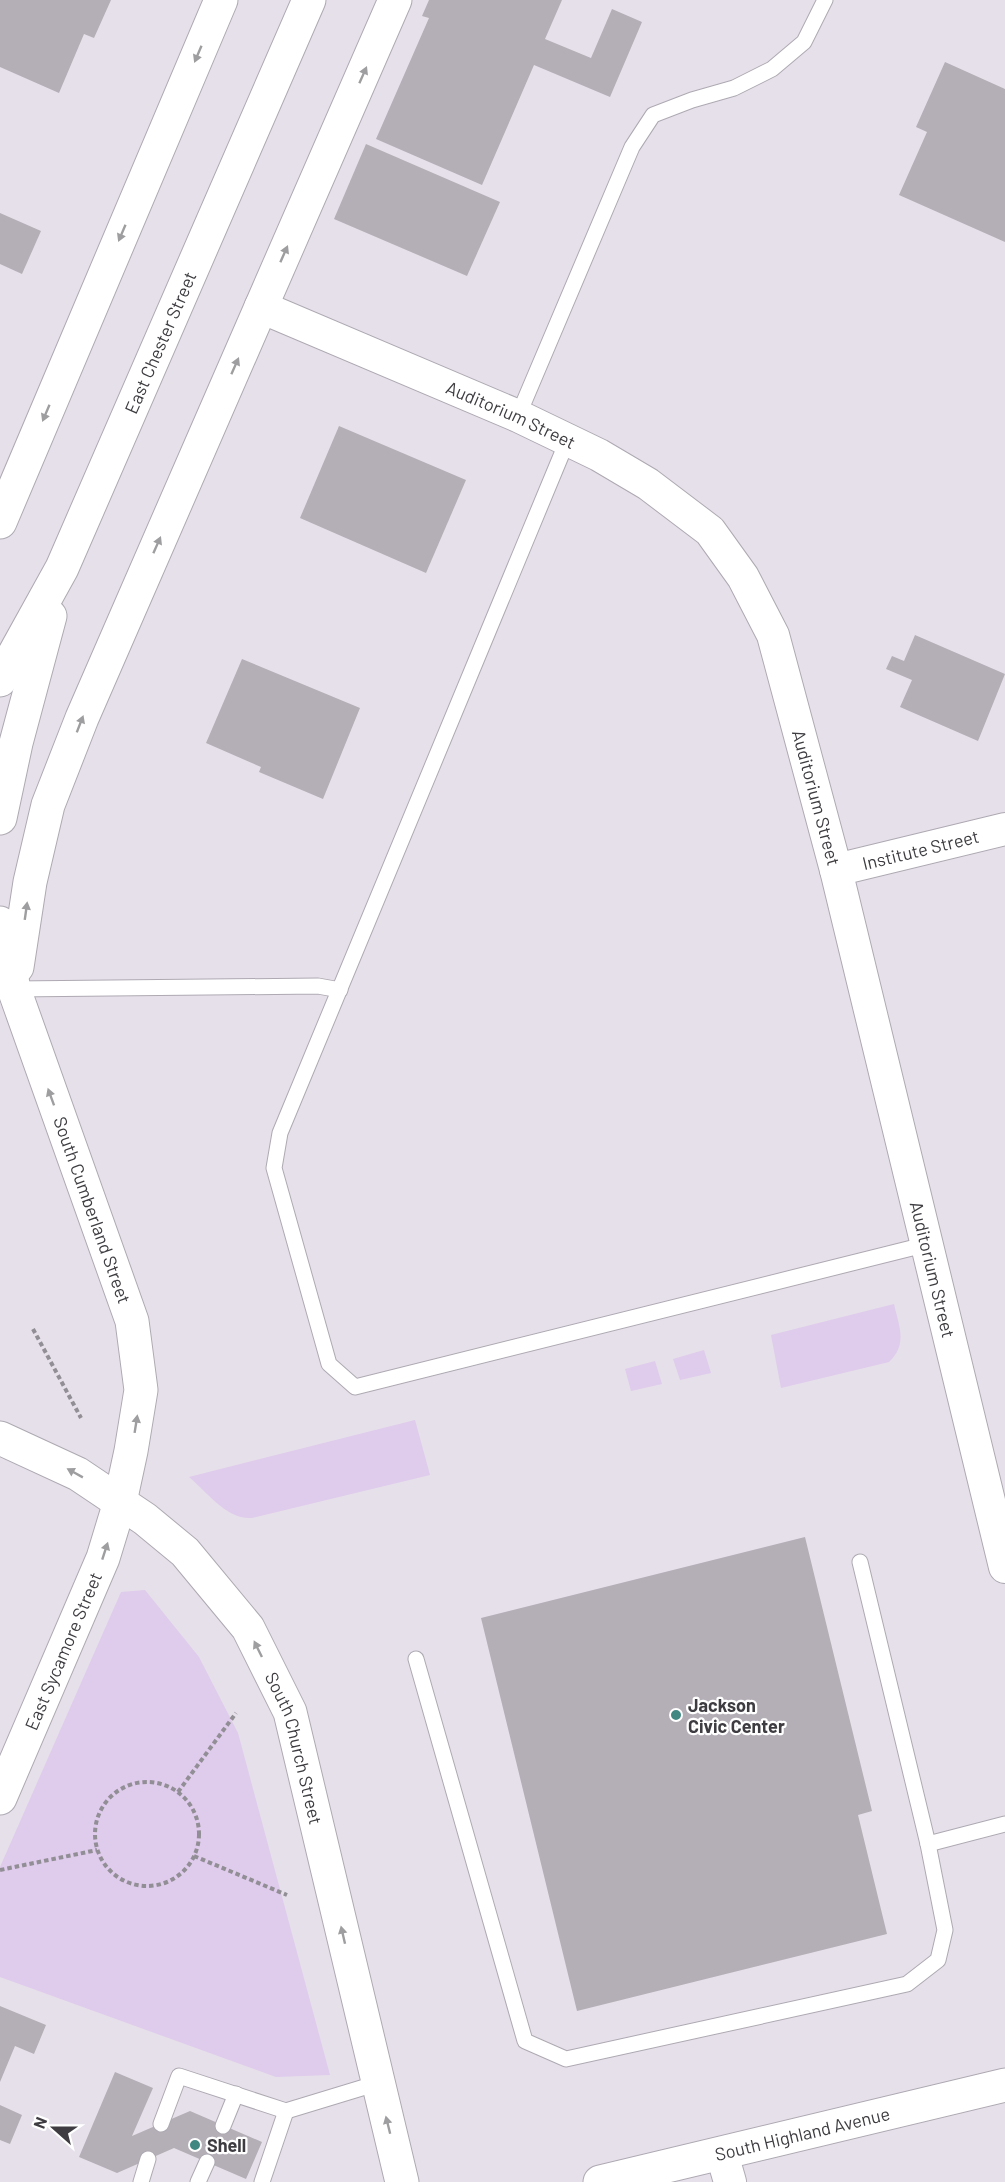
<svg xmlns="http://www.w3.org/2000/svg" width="1005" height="2182" viewBox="0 0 1005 2182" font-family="Barlow,sans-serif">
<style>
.green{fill:#dfcbec}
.building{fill:#b4aeb7}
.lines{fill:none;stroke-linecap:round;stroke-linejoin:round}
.service-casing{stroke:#aea9b2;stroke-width:17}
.minor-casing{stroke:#aea9b2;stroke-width:34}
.tertiary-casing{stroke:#aea9b2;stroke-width:35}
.trunk-casing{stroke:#aea9b2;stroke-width:35}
.path{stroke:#928e95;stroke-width:4;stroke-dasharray:4.5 3;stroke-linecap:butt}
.service{stroke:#fff;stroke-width:15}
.minor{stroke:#fff;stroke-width:32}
.tertiary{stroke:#fff;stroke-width:33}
.trunk{stroke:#fff;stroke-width:33}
.oneway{fill:#9e9ea0}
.poi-dot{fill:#408782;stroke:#fff;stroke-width:2}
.labels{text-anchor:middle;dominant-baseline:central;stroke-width:4.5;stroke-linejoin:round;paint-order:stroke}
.street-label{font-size:18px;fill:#3e3c40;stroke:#fff}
.poi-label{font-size:18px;font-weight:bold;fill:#3e3c40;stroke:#fff;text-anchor:start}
</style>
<rect width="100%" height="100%" fill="#e6e0ea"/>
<g class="green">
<path d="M 894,1304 C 899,1327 908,1344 889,1362 L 781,1388 L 771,1335 Z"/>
<path d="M 704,1350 L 711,1373 L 680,1380 L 673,1359 Z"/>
<path d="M 655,1361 L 662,1384 L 631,1391 L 625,1369 Z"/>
<path d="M 415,1420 L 430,1475 L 252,1518 C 227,1520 207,1492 189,1477 Z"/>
<path d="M 145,1590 L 199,1657 L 238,1733 L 330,2075 L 276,2077 L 0,1977 L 0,1867 L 121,1592 Z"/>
</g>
<g class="building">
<path d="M 0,0 L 111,0 L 94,38 L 84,34 L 59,93 L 0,67 Z"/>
<path d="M 429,0 L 562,0 L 545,39 L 591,58 L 612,9 L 642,22 L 610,97 L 534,65 L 482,185 L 376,139 L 429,18 L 422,16 Z"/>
<path d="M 945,62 L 1005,89 L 1005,242 L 899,195 L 927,132 L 916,127 Z"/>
<path d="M 366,144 L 500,202 L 467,276 L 334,219 Z"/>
<path d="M 0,213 L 41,231 L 22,274 L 0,264 Z"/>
<path d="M 339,426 L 466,480 L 426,573 L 300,518 Z"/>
<path d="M 915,635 L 1005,674 L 978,741 L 900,707 L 912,680 L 886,669 L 892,656 L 904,661 Z"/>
<path d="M 242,659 L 360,708 L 323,799 L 259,772 L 261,767 L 206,743 Z"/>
<path d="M 805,1537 L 872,1811 L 858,1815 L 887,1934 L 577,2011 L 481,1618 Z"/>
<path d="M 0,2006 L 46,2025 L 34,2054 L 15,2046 L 0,2082 Z"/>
<path d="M 115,2072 L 153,2088 L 132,2136 L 190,2111 L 262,2142 L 246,2179 L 174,2148 L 117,2173 L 79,2157 Z"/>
<path d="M 0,2105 L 22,2115 L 10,2144 L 0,2140 Z"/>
</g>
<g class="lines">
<defs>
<g id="service">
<path d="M 518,416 L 632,147 L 653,115 L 692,100 L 734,88 L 772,69 L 804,42 L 825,0"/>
<path d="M 568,439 L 280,1133 L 274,1168 L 329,1364 L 355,1387 L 928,1244"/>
<path d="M 14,989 L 318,986 L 340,990"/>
<path d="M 860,1562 L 928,1844"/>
<path d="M 416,1659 L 525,2041 L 566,2059 L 907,1984 L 938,1960 L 945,1930 L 928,1844 L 1005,1824"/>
<path d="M 161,2124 L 179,2076 L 286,2111 L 378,2083"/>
<path d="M 223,2126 L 236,2094"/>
<path d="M 141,2182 L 148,2159"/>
<path d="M 198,2182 L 207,2162"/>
<path d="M 262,2182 L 286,2111"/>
</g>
<g id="minor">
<path id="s1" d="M 261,307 L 518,416 L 599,455 L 648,484 L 710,531 L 743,577 L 773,635 L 836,870 L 1005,1567"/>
<path id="s2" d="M 836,870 L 1005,829"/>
<path d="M 722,2154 L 730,2182"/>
</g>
<g id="tertiary">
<path d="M 261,307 L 395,0"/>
<path d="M 0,522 L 221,0"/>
</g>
<g id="trunk">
<path id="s3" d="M 0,680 L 62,568 L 309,0"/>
<path d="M 0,818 L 16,743 L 50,616"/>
<path id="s4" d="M 0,923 L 14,989 L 132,1321 L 141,1390 L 131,1451 L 120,1502 L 103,1558 L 0,1798"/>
<path d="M 17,967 L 30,882 L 48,805 L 82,718 L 261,307"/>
<path id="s5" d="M 0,1438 L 78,1474 L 145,1519 L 185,1552 L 248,1628 L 290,1712 L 402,2182"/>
<path id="s6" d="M 600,2182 L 1005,2085"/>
</g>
</defs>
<use href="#service" class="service-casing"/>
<use href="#minor" class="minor-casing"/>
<use href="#tertiary" class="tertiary-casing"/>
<use href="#trunk" class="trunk-casing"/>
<g class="path">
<path d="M 33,1329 L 81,1418"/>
<circle cx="147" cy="1834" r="52"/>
<path d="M 178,1792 L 236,1713"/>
<path d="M 194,1856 L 287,1895"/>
<path d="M 0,1870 L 97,1850"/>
</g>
<use href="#service" class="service"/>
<use href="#minor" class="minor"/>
<use href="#tertiary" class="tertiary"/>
<use href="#trunk" class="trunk"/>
</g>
<defs><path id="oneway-solid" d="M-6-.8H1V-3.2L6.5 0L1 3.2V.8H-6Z" transform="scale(1.5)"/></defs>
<g class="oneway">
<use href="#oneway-solid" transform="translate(198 54) rotate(113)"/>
<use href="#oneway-solid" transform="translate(363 75) rotate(-66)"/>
<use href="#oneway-solid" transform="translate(122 233) rotate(113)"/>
<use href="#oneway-solid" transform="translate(284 254) rotate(-66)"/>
<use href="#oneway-solid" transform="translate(235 366) rotate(-66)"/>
<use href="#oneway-solid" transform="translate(46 413) rotate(113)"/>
<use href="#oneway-solid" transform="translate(157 545) rotate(-66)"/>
<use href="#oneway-solid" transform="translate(80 724) rotate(-69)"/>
<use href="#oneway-solid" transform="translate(26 911) rotate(-82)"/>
<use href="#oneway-solid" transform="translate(51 1097) rotate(-110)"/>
<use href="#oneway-solid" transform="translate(136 1424) rotate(-81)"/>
<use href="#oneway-solid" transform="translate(75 1473) rotate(-151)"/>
<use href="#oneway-solid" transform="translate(105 1551) rotate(-72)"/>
<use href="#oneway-solid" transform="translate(258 1649) rotate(-116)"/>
<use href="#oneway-solid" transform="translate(343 1935) rotate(-103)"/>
<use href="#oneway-solid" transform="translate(388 2125) rotate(-104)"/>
</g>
<g class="poi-dot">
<circle cx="676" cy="1715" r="6"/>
<circle cx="195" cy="2145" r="6"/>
</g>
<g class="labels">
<g class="street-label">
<text stroke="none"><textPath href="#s3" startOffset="374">East Chester Street</textPath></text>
<text stroke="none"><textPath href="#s1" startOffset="272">Auditorium Street</textPath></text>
<text stroke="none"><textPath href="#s1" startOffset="794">Auditorium Street</textPath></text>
<text stroke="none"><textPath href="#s2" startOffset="87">Institute Street</textPath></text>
<text stroke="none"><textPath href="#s4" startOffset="302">South Cumberland Street</textPath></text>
<text stroke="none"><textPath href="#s1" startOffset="1280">Auditorium Street</textPath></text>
<text transform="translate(63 1651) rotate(-67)">East Sycamore Street</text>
<text stroke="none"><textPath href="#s5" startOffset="447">South Church Street</textPath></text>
<text stroke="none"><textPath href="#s6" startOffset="208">South Highland Avenue</textPath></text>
</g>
<g class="poi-label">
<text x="688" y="1705">Jackson<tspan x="688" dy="21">Civic Center</tspan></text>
<text x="207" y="2145">Shell</text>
</g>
</g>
<g transform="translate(54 2128) rotate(291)" stroke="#ffffff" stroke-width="4.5" paint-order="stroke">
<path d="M0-4.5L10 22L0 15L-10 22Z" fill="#3e3c40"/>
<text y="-9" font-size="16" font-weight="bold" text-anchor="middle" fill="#3e3c40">N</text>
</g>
</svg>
